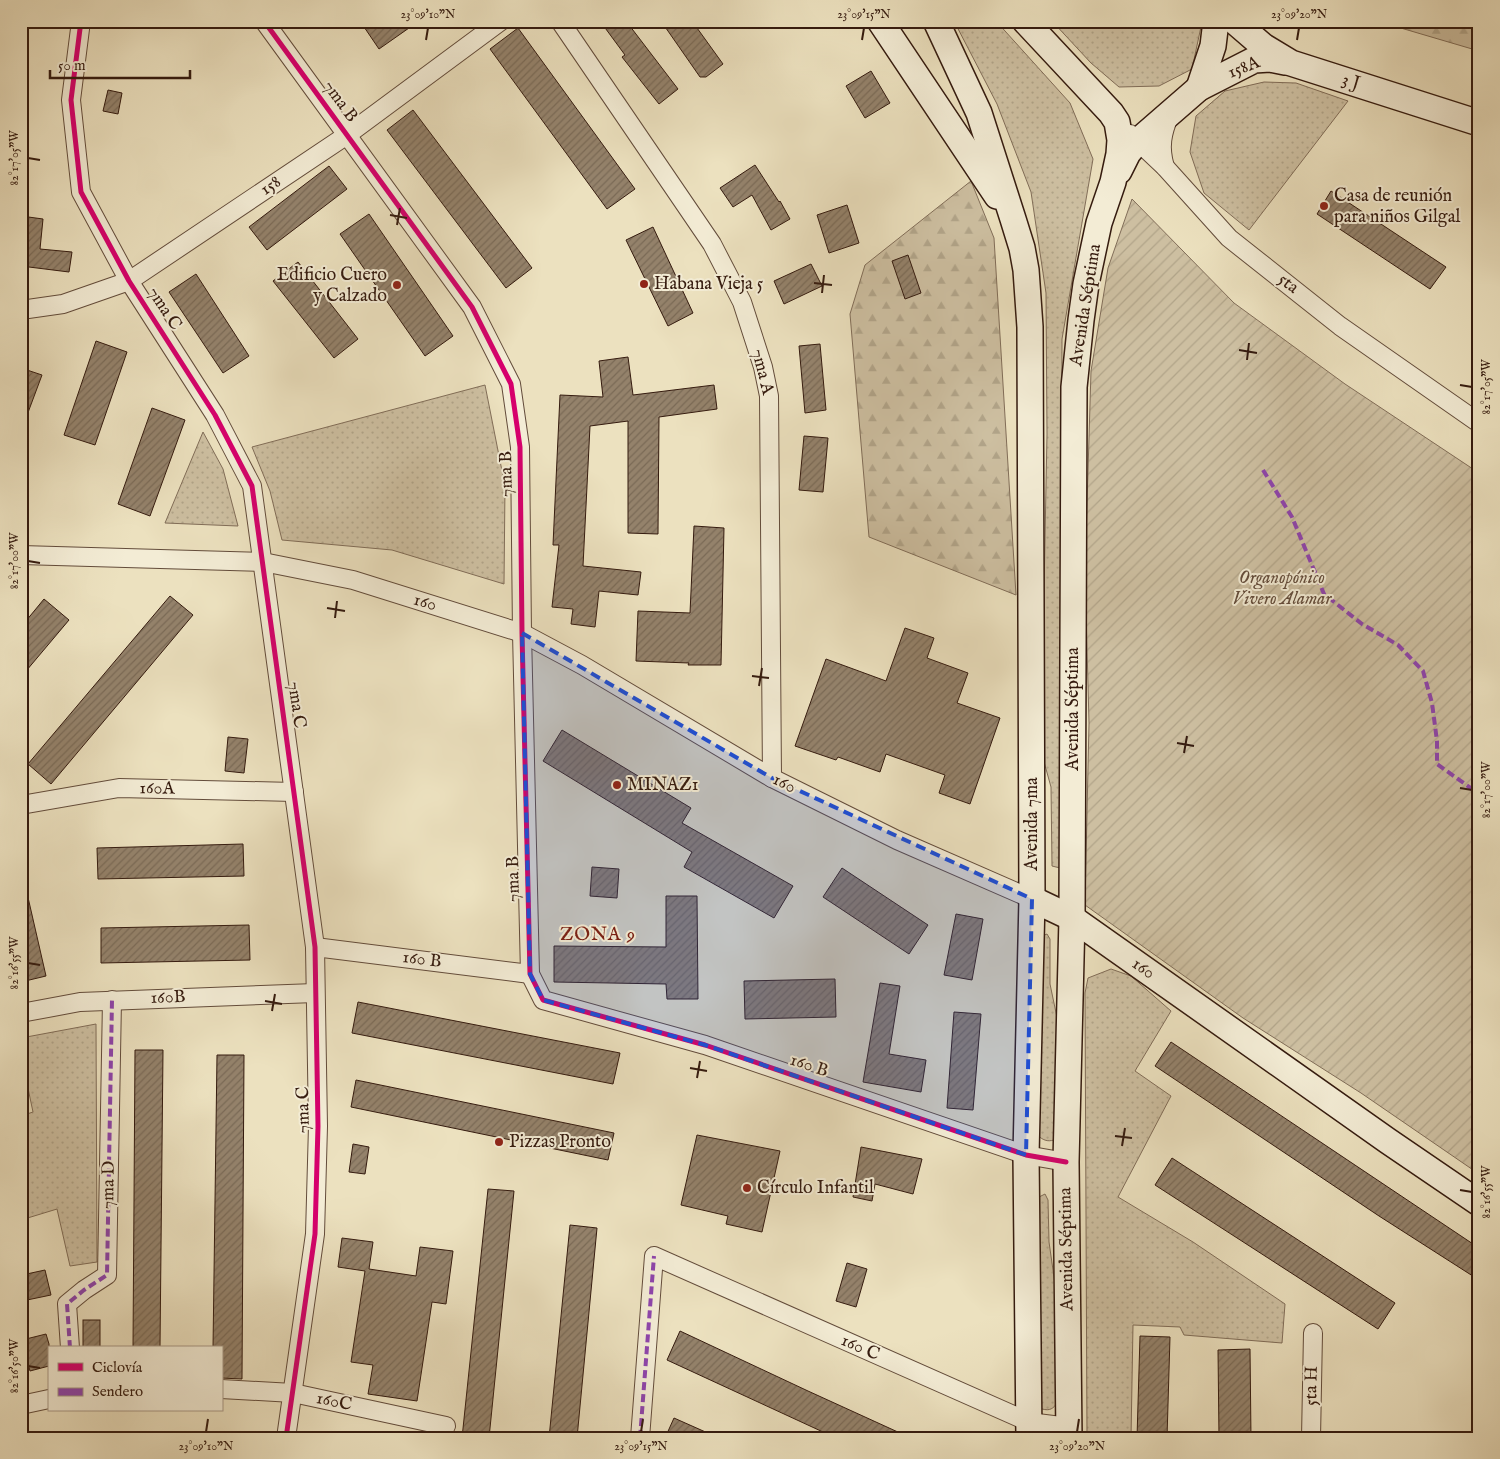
<svg xmlns="http://www.w3.org/2000/svg" width="1500" height="1459" viewBox="0 0 1500 1459" font-family="'IM FELL English',serif">
<style>
.grass{fill:url(#grass-dots);stroke:#816d58}
.forest{fill:url(#forest-firs);stroke:#816d58}
.garden{fill:url(#garden-furrows);stroke:#816d58}
.building{fill:url(#building-hatch);stroke:#351b0f}
.lines{fill:none;stroke-linecap:round;stroke-linejoin:round}
.street-casing{stroke:#634c3b;stroke-width:20}
.secondary-casing{stroke:#351b0f;stroke-width:28}
.street{stroke:#f3ecd5;stroke-width:18}
.secondary{stroke:#f3ecd5;stroke-width:25}
.quiet{stroke:#8e44ad;stroke-width:4;stroke-dasharray:8 4;stroke-linecap:butt}
.cycleway-casing{stroke:#f3ecd5;stroke-width:8}
.cycleway{stroke:#d6006c;stroke-width:5}
.marked{fill:#1d4ed8;fill-opacity:0.2;stroke:#1d4ed8;stroke-width:4;stroke-dasharray:10 6;stroke-linejoin:round}
.ticks{fill:none;stroke:#351b0f;stroke-width:2}
.poi-dot{fill:#8f2418;stroke:#f3ecd5;stroke-width:2}
.labels{text-anchor:middle;dominant-baseline:central;stroke-width:4;stroke-linejoin:round;paint-order:stroke}
.street-label{font-size:18px;fill:#351b0f;stroke:#f3ecd5}
.poi-label{font-size:18px;fill:#351b0f;stroke:#f3ecd5;text-anchor:start}
.park-label{font-size:18px;font-style:italic;fill:#634c3b;stroke:#f3ecd5}
.neighbourhood-label{font-size:19px;letter-spacing:1px;fill:#7a1f14;stroke:#f3ecd5}
.neatline{fill:none;stroke:#351b0f;stroke-width:2}
.ticks-label{font-size:12px;text-anchor:middle;fill:#351b0f}
</style>
<defs>
<pattern id="grass-dots" width="8" height="8" patternUnits="userSpaceOnUse" patternTransform="scale(1.25)"><rect width="8" height="8" fill="#cdbfa1"/><path d="M2 2h.1M6 6h.1" fill="none" stroke="#b1a489" stroke-width="1.8" stroke-linecap="round"/></pattern>
<pattern id="forest-firs" width="22" height="20" patternUnits="userSpaceOnUse" patternTransform="scale(1.25)"><rect width="22" height="20" fill="#cdbfa1"/><path d="M5 1l3.5 6h-7zM16 11l3.5 6h-7z" fill="#b1a489"/></pattern>
<pattern id="garden-furrows" width="10" height="10" patternUnits="userSpaceOnUse" patternTransform="scale(1.25)"><rect width="10" height="10" fill="#cdbfa1"/><path d="M-1 1l2-2M0 10L10 0M9 11l2-2" fill="none" stroke="#b1a489"/></pattern>
<pattern id="building-hatch" width="6" height="6" patternUnits="userSpaceOnUse" patternTransform="scale(1.25)"><rect width="6" height="6" fill="#94826b"/><path d="M-1 1l2-2M0 6l6-6M5 7l2-2" fill="none" stroke="#7a6a56"/></pattern>
</defs>
<rect width="100%" height="100%" fill="#ece1bf"/>
<filter id="stains"><feTurbulence type="fractalNoise" baseFrequency=".004" numOctaves="4"/><feColorMatrix values="0 0 0 0 .2 0 0 0 0 .09 0 0 0 0 .02 0 0 0 .5 -.17"/></filter>
<radialGradient id="worn" r=".72"><stop offset=".6" stop-color="#630" stop-opacity="0"/><stop offset="1" stop-color="#630" stop-opacity=".3"/></radialGradient>
<g class="grass">
<path d="M 954,21 L 996,21 L 1070,103 L 1093,159 L 1062,339 L 1060,868 L 1052,866 L 1051,787 L 1041,751 L 1047,434 L 1046,293 L 1031,192 L 997,104 Z"/>
<path d="M 1052,21 L 1201,21 L 1202,22 L 1192,69 L 1159,86 L 1119,87 L 1091,63 Z"/>
<path d="M 1264,82 L 1296,83 L 1348,101 L 1249,230 L 1204,193 L 1190,152 L 1196,116 L 1225,91 Z"/>
<path d="M 485,385 L 505,486 L 504,584 L 392,550 L 282,540 L 270,491 L 252,447 Z"/>
<path d="M 203,432 L 223,469 L 238,526 L 165,523 Z"/>
<path d="M 1047,934 L 1050,939 L 1050,984 L 1059,1027 L 1054,1140 C 1047,1142 1043,1140 1037,1135 L 1042,936 Z"/>
<path d="M 1111,969 L 1131,976 L 1171,1011 L 1135,1071 L 1171,1096 L 1118,1197 L 1193,1242 L 1285,1304 L 1282,1343 L 1184,1335 L 1180,1327 L 1133,1325 L 1131,1438 L 1087,1438 L 1085,993 L 1088,978 Z"/>
<path d="M 96,1024 L 97,1262 L 70,1266 L 57,1209 L 21,1220 L 21,1116 L 33,1112 L 21,1055 L 21,1038 Z"/>
<path d="M 1045,1194 L 1048,1200 L 1049,1242 L 1056,1291 L 1058,1402 C 1053,1409 1050,1411 1042,1409 L 1038,1404 L 1039,1197 Z"/>
</g>
<g class="forest">
<path d="M 1377,21 L 1479,21 L 1479,51 Z"/>
<path d="M 971,181 L 994,238 L 1016,595 L 869,537 L 850,314 L 865,265 Z"/>
</g>
<path class="garden" d="M 1132,199 L 1234,303 L 1345,384 L 1479,473 L 1479,1174 L 1361,1093 L 1243,1018 L 1085,905 L 1089,723 L 1085,571 L 1091,371 L 1108,268 Z"/>
<g class="building">
<path d="M 360,21 L 419,21 L 379,49 Z"/>
<path d="M 600,21 L 626,21 L 678,89 L 659,104 L 622,57 L 625,55 Z"/>
<path d="M 661,21 L 692,21 L 723,64 L 706,77 L 700,77 Z"/>
<path d="M 518,28 L 635,189 L 607,209 L 490,49 Z"/>
<path d="M 871,71 L 890,103 L 865,118 L 846,86 Z"/>
<path d="M 108,90 L 122,93 L 118,114 L 103,111 Z"/>
<path d="M 413,110 L 532,268 L 506,288 L 387,130 Z"/>
<path d="M 755,165 L 779,202 L 780,201 L 790,219 L 771,230 L 752,195 L 733,207 L 720,188 Z"/>
<path d="M 329,166 L 347,189 L 267,250 L 249,227 Z"/>
<path d="M 1331,191 L 1446,267 L 1430,289 L 1317,214 Z"/>
<path d="M 847,205 L 859,243 L 829,253 L 817,215 Z"/>
<path d="M 369,214 L 453,336 L 425,356 L 340,234 Z"/>
<path d="M 21,216 L 43,219 L 40,249 L 72,252 L 69,272 L 21,266 Z"/>
<path d="M 653,227 L 693,313 L 668,326 L 626,240 Z"/>
<path d="M 908,255 L 921,293 L 905,299 L 892,261 Z"/>
<path d="M 298,262 L 358,339 L 334,358 L 273,281 Z"/>
<path d="M 811,264 L 822,286 L 784,304 L 774,281 Z"/>
<path d="M 196,274 L 249,356 L 223,373 L 169,292 Z"/>
<path d="M 96,341 L 127,352 L 95,445 L 64,435 Z"/>
<path d="M 820,344 L 826,410 L 805,413 L 799,346 Z"/>
<path d="M 628,357 L 633,395 L 714,385 L 717,409 L 659,417 L 658,534 L 628,533 L 628,421 L 590,426 L 583,566 L 641,572 L 638,595 L 599,591 L 595,627 L 571,624 L 573,609 L 552,607 L 559,545 L 553,545 L 560,395 L 603,397 L 599,361 Z"/>
<path d="M 21,368 L 42,375 L 23,426 L 21,426 Z"/>
<path d="M 152,408 L 185,420 L 150,516 L 118,504 Z"/>
<path d="M 804,436 L 828,438 L 823,492 L 799,490 Z"/>
<path d="M 694,526 L 724,528 L 721,665 L 688,665 L 689,663 L 636,661 L 638,611 L 690,613 Z"/>
<path d="M 170,596 L 193,615 L 51,784 L 28,764 Z"/>
<path d="M 44,599 L 69,620 L 21,677 L 21,627 Z"/>
<path d="M 905,628 L 934,638 L 927,658 L 968,673 L 957,703 L 1000,718 L 970,804 L 939,793 L 945,775 L 886,754 L 880,772 L 838,757 L 836,760 L 795,746 L 826,659 L 886,681 Z"/>
<path d="M 562,730 L 691,808 L 682,823 L 793,886 L 774,918 L 684,867 L 692,852 L 543,761 Z"/>
<path d="M 228,737 L 248,739 L 244,773 L 225,771 Z"/>
<path d="M 243,844 L 244,876 L 98,879 L 97,848 Z"/>
<path d="M 592,867 L 619,869 L 617,898 L 590,896 Z"/>
<path d="M 842,868 L 928,925 L 909,954 L 823,897 Z"/>
<path d="M 21,893 L 27,893 L 46,976 L 21,982 Z"/>
<path d="M 666,896 L 697,896 L 698,999 L 667,999 L 666,984 L 554,982 L 554,946 L 666,947 Z"/>
<path d="M 956,914 L 983,919 L 972,980 L 944,975 Z"/>
<path d="M 249,925 L 250,960 L 101,963 L 101,928 Z"/>
<path d="M 835,979 L 836,1017 L 745,1019 L 744,981 Z"/>
<path d="M 880,983 L 900,986 L 889,1054 L 926,1060 L 921,1092 L 863,1082 Z"/>
<path d="M 358,1002 L 620,1053 L 613,1084 L 352,1033 Z"/>
<path d="M 954,1012 L 981,1014 L 973,1110 L 947,1108 Z"/>
<path d="M 1171,1042 L 1479,1248 L 1479,1280 L 1379,1216 L 1155,1066 Z"/>
<path d="M 135,1050 L 163,1050 L 160,1348 L 133,1348 Z"/>
<path d="M 217,1055 L 244,1055 L 242,1379 L 221,1378 L 221,1348 L 213,1348 Z"/>
<path d="M 356,1080 L 614,1133 L 608,1160 L 351,1107 Z"/>
<path d="M 697,1135 L 780,1151 L 762,1232 L 726,1224 L 728,1216 L 681,1205 Z"/>
<path d="M 353,1144 L 369,1147 L 365,1174 L 349,1172 Z"/>
<path d="M 861,1147 L 922,1159 L 913,1194 L 875,1184 L 872,1201 L 853,1197 Z"/>
<path d="M 1172,1158 L 1395,1303 L 1378,1329 L 1155,1185 Z"/>
<path d="M 488,1189 L 514,1191 L 489,1438 L 462,1438 Z"/>
<path d="M 570,1225 L 597,1228 L 577,1438 L 549,1438 Z"/>
<path d="M 342,1238 L 373,1242 L 369,1269 L 416,1276 L 420,1247 L 453,1251 L 446,1304 L 432,1302 L 417,1401 L 368,1394 L 373,1365 L 351,1362 L 365,1271 L 338,1267 Z"/>
<path d="M 847,1263 L 867,1269 L 856,1307 L 836,1301 Z"/>
<path d="M 45,1270 L 51,1295 L 27,1300 L 22,1275 Z"/>
<rect x="83" y="1320" width="17" height="28"/>
<path d="M 680,1331 L 808,1391 L 911,1438 L 836,1438 L 667,1360 Z"/>
<path d="M 46,1334 L 49,1344 L 49,1366 L 30,1371 L 22,1340 Z"/>
<path d="M 1140,1336 L 1170,1337 L 1167,1438 L 1137,1438 Z"/>
<path d="M 1250,1349 L 1251,1438 L 1219,1438 L 1218,1350 Z"/>
<path d="M 674,1418 L 719,1438 L 665,1438 Z"/>
</g>
<g class="lines">
<defs>
<g id="street">
<path d="M 81,21 L 71,100 L 81,192 L 129,281 L 215,415 L 252,486 L 315,947 L 318,1126 L 315,1234 L 286,1438"/>
<path d="M 264,21 L 472,307 L 511,384 L 520,447 L 522,633 L 530,974 L 543,1000 L 705,1045 L 1026,1155 L 1066,1162"/>
<path d="M 560,21 L 712,244 L 742,302 L 763,367 L 769,396 L 772,778"/>
<path d="M 1130,134 L 1165,167 L 1229,238 L 1340,326 L 1479,423"/>
<path d="M 1165,167 C 1159,147 1162,133 1170,114"/>
<path d="M 21,310 L 63,304 L 129,281 L 347,135 L 501,21"/>
<path d="M 21,555 L 263,562 L 353,580 L 522,633 L 582,665 L 772,778 L 897,840 L 1032,899"/>
<path d="M 21,805 L 119,788 L 294,792"/>
<path d="M 315,947 L 530,974"/>
<path d="M 21,1013 L 80,1002 L 315,993"/>
<path d="M 70,1348 L 67,1304 L 84,1290 L 107,1275 L 112,1000"/>
<path d="M 221,1389 L 293,1393 L 446,1426"/>
<path d="M 21,1405 L 49,1399"/>
<path d="M 640,1438 L 654,1256 L 1029,1422 L 1069,1427"/>
<path d="M 1311,1438 L 1313,1333"/>
</g>
<g id="secondary">
<path d="M 880,21 L 997,196"/>
<path d="M 936,21 L 979,113 L 1013,219 L 1022,248 L 1026,270 L 1030,327 L 1032,899 L 1026,1155 L 1029,1438"/>
<path d="M 1025,21 L 1111,113 L 1117,122 L 1120,140 L 1119,154 L 1113,182 L 1099,223 L 1086,284 L 1081,320 L 1074,387 L 1072,918 L 1066,1162 L 1069,1438"/>
<path d="M 1234,21 L 1263,46 L 1291,63 L 1479,123"/>
<path d="M 1199,88 L 1213,46 L 1216,21"/>
<path d="M 1119,171 L 1128,153 L 1138,141 L 1199,88 L 1254,60 L 1270,59 L 1285,62"/>
<path d="M 1032,899 L 1072,918 L 1388,1141 L 1479,1203"/>
</g>
</defs>
<use href="#street" class="street-casing"/>
<use href="#secondary" class="secondary-casing"/>
<use href="#street" class="street"/>
<use href="#secondary" class="secondary"/>
<g class="quiet">
<path d="M 1263,470 L 1292,517 L 1324,594 L 1362,624 L 1398,645 L 1423,671 L 1432,703 L 1437,741 L 1437,764 L 1479,794"/>
<path d="M 70,1348 L 67,1304 L 84,1290 L 107,1275 L 112,1000"/>
<path d="M 640,1438 L 654,1256"/>
</g>
<defs>
<g id="cycleway">
<path d="M 81,21 L 71,100 L 81,192 L 129,281 L 215,415 L 252,486 L 315,947 L 318,1126 L 315,1234 L 286,1438"/>
<path d="M 264,21 L 472,307 L 511,384 L 520,447 L 522,633 L 530,974 L 543,1000 L 705,1045 L 1026,1155 L 1066,1162"/>
</g>
</defs>
<use href="#cycleway" class="cycleway-casing"/>
<use href="#cycleway" class="cycleway"/>
</g>
<path class="marked" d="M 522,633 L 772,778 L 1032,899 L 1026,1155 L 705,1045 L 543,1000 L 530,974 Z"/>
<path class="ticks" d="M 426,40 L 428,28M 862,40 L 864,28M 1297,40 L 1299,28M 28,158 L 40,160M 390,215 L 407,218M 397,225 L 400,208M 814,283 L 832,285M 822,293 L 824,275M 1239,350 L 1257,353M 1247,360 L 1249,343M 1460,385 L 1472,387M 28,561 L 40,563M 327,608 L 345,611M 335,618 L 337,601M 752,676 L 769,678M 759,686 L 762,668M 1177,743 L 1194,746M 1184,753 L 1187,736M 1460,788 L 1472,790M 28,963 L 40,965M 265,1001 L 282,1004M 272,1011 L 275,994M 690,1068 L 707,1071M 697,1078 L 700,1061M 1115,1136 L 1132,1138M 1122,1146 L 1125,1128M 1460,1190 L 1472,1192M 28,1366 L 40,1368M 206,1432 L 208,1419M 641,1432 L 643,1419M 1077,1432 L 1079,1419"/>
<g class="poi-dot">
<circle cx="1324" cy="206" r="5"/>
<circle cx="644" cy="284" r="5"/>
<circle cx="397" cy="285" r="5"/>
<circle cx="617" cy="785" r="5"/>
<circle cx="499" cy="1142" r="5"/>
<circle cx="747" cy="1188" r="5"/>
</g>
<g class="labels">
<g class="street-label">
<text transform="translate(1244 68) rotate(-21)">158A</text>
<text transform="translate(1351 82) rotate(16)">3 J</text>
<text transform="translate(340 102) rotate(54)">7ma B</text>
<text transform="translate(271 186) rotate(-34)">158</text>
<text transform="translate(1288 284) rotate(38)">5ta</text>
<text transform="translate(1086 305) rotate(-81)">Avenida Séptima</text>
<text transform="translate(164 309) rotate(57)">7ma C</text>
<text transform="translate(762 372) rotate(76)">7ma A</text>
<text transform="translate(507 474) rotate(-91)">7ma B</text>
<text transform="translate(425 603) rotate(17)">160</text>
<text transform="translate(296 705) rotate(82)">7ma C</text>
<text transform="translate(1073 709) rotate(-90)">Avenida Séptima</text>
<text transform="translate(784 784) rotate(27)">160</text>
<text transform="translate(157 789) rotate(1)">160A</text>
<text transform="translate(1032 824) rotate(-90)">Avenida 7ma</text>
<text transform="translate(514 879) rotate(-91)">7ma B</text>
<text transform="translate(422 960) rotate(7)">160 B</text>
<text transform="translate(1143 969) rotate(35)">160</text>
<text transform="translate(168 998) rotate(-2)">160B</text>
<text transform="translate(809 1066) rotate(19)">160 B</text>
<text transform="translate(304 1110) rotate(-91)">7ma C</text>
<text transform="translate(109 1185) rotate(-89)">7ma D</text>
<text transform="translate(1067 1249) rotate(-91)">Avenida Séptima</text>
<text transform="translate(860 1348) rotate(24)">160 C</text>
<text transform="translate(1312 1386) rotate(-89)">5ta H</text>
<text transform="translate(334 1402) rotate(12)">160C</text>
</g>
<g class="poi-label">
<text x="1334" y="196">Casa de reunión<tspan x="1334" dy="21">para niños Gilgal</tspan></text>
<text x="387" y="275" text-anchor="end">Edificio Cuero<tspan x="387" dy="21">y Calzado</tspan></text>
<text x="654" y="284">Habana Vieja 5</text>
<text x="627" y="785">MINAZ1</text>
<text x="509" y="1142">Pizzas Pronto</text>
<text x="757" y="1188">Círculo Infantil</text>
</g>
<g class="park-label">
<text x="1282" y="578">Organopónico<tspan x="1282" dy="21">Vivero Alamar</tspan></text>
</g>
<g class="neighbourhood-label">
<text x="598" y="935">ZONA 9</text>
</g>
</g>
<rect width="1500" height="1459" fill="none" stroke="#ece1bf" stroke-width="55"/>
<rect x="48" y="1346" width="175" height="65" fill="#f3ecd5" stroke="#a79886"/>
<rect x="58" y="1363" width="25" height="8" fill="#d6006c" stroke="#a79886"/>
<text x="92" y="1372" font-size="15" fill="#351b0f">Ciclovía</text>
<rect x="58" y="1388" width="25" height="8" fill="#8e44ad" stroke="#a79886"/>
<text x="92" y="1396" font-size="15" fill="#351b0f">Sendero</text>
<path d="M50 70v8h140v-8" fill="none" stroke="#351b0f" stroke-width="2.5"/>
<text x="58" y="70" font-size="15" fill="#351b0f" stroke="#f3ecd5" stroke-width="4" paint-order="stroke">50 m</text>
<rect x="28" y="28" width="1444" height="1404" class="neatline"/>
<g class="ticks-label">
<text x="428" y="18">23°09'10"N</text>
<text x="864" y="18">23°09'15"N</text>
<text x="1299" y="18">23°09'20"N</text>
<text transform="translate(14 158) rotate(-90)" y="4">82°17'05"W</text>
<text transform="translate(1486 387) rotate(-90)" y="4">82°17'05"W</text>
<text transform="translate(14 561) rotate(-90)" y="4">82°17'00"W</text>
<text transform="translate(1486 790) rotate(-90)" y="4">82°17'00"W</text>
<text transform="translate(14 963) rotate(-90)" y="4">82°16'55"W</text>
<text transform="translate(1486 1192) rotate(-90)" y="4">82°16'55"W</text>
<text transform="translate(14 1366) rotate(-90)" y="4">82°16'50"W</text>
<text x="206" y="1450">23°09'10"N</text>
<text x="641" y="1450">23°09'15"N</text>
<text x="1077" y="1450">23°09'20"N</text>
</g>
<rect width="100%" height="100%" filter="url(#stains)"/>
<rect width="100%" height="100%" fill="url(#worn)"/>
</svg>
